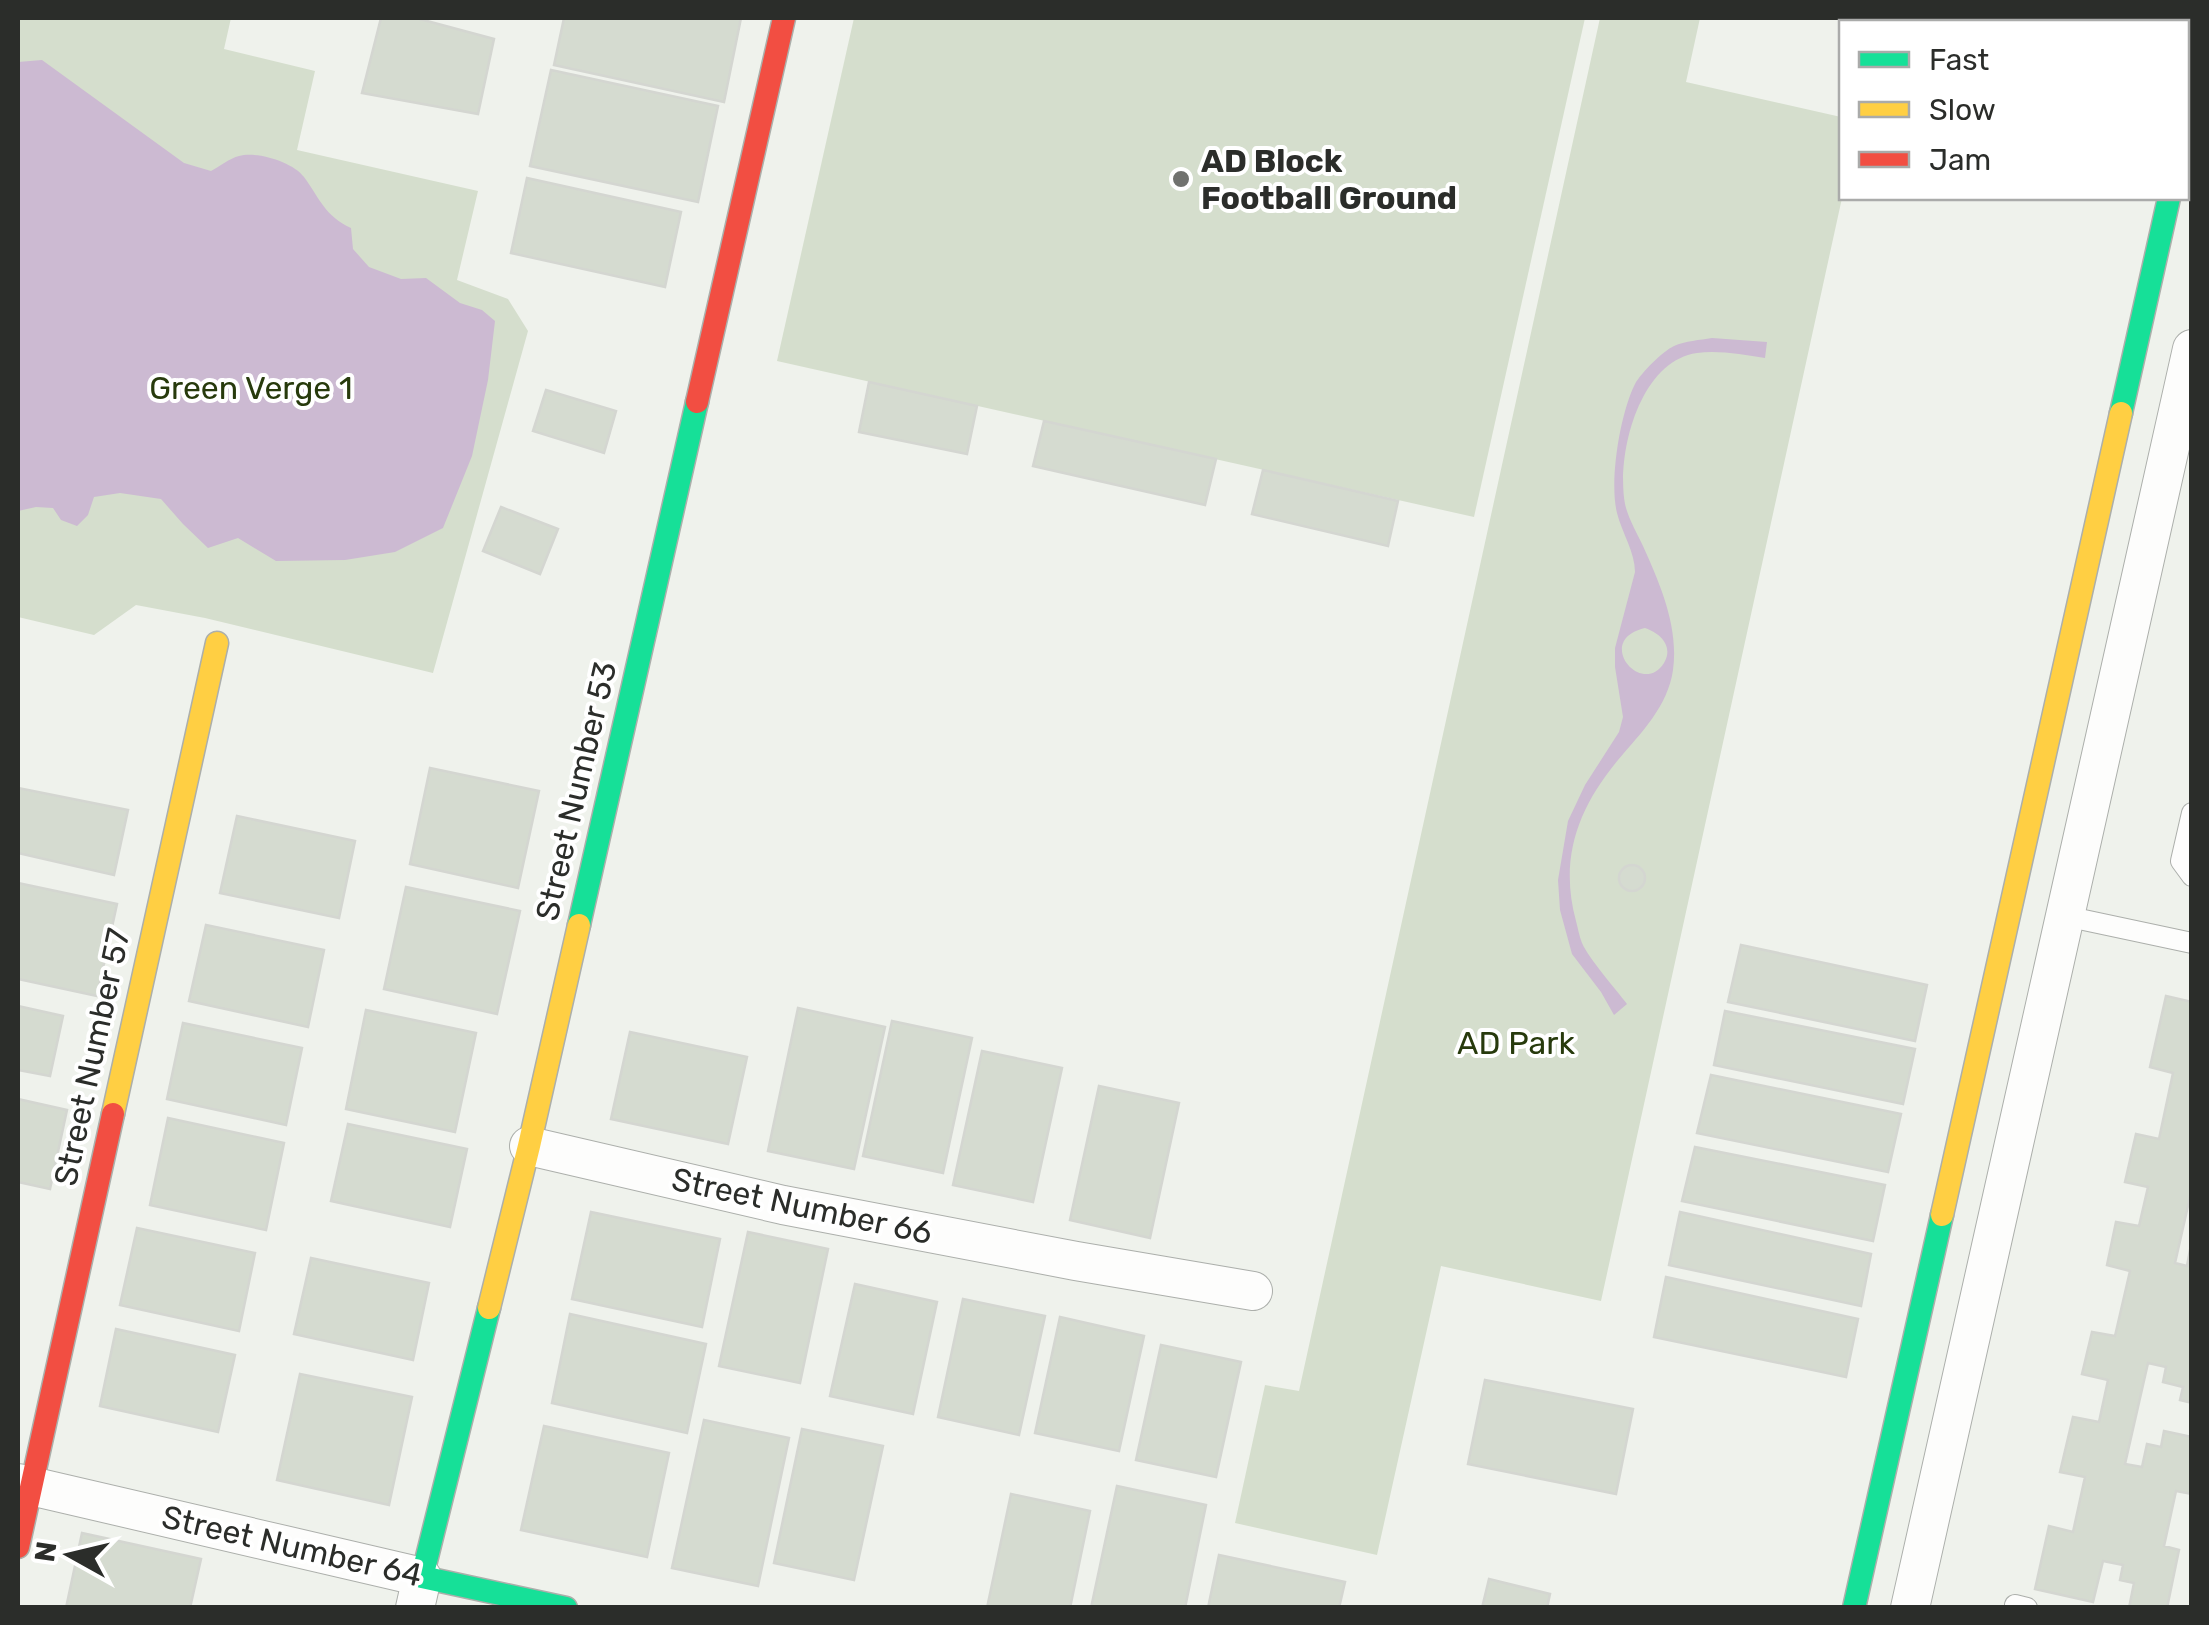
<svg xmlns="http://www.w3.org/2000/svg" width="2209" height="1625" viewBox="0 0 2209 1625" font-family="Rubik,sans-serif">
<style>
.green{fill:#d5decd}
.water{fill:#ccbad2;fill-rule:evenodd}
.building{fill:#d5dbd0;stroke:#d4d6d1;stroke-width:2.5}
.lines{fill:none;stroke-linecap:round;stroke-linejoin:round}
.lane-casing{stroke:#acafab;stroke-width:22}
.street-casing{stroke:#acafab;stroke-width:40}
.fast-casing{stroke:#acafab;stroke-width:25}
.slow-casing{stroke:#acafab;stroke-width:25}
.jam-casing{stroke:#acafab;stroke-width:25}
.lane{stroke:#fdfdfc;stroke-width:20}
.street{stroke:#fdfdfc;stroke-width:38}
.fast{stroke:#16e098;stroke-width:22}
.slow{stroke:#ffcf43;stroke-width:22}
.jam{stroke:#f24e42;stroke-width:22}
.poi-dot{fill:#70726e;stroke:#fff;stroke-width:4}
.labels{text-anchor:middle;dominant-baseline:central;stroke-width:8;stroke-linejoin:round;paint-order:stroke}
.poi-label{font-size:32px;font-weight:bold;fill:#2b2d2a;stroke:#fff;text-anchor:start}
.park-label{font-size:32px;fill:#273a0c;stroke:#fff}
.street-label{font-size:32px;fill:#2b2d2a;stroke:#fff}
</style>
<rect width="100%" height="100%" fill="#eff2ec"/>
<g class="green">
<path d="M 18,18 L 231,18 L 224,49 L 315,71 L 297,150 L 478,191 L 457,280 L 508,299 L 528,331 L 433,673 L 205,618 L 136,605 L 94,635 L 18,617 Z"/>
<path d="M 854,18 L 1585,18 L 1474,517 L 777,361 Z"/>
<path d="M 1600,18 L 1700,18 L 1686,82 L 1841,117 L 1842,198 L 1601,1301 L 1441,1266 L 1377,1555 L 1235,1523 L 1265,1385 L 1299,1391 Z"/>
</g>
<g class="water">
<path d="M 42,60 L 184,163 L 211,171 C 219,167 230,158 239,156 C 257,151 293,162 304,177 C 320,199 325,216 351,228 L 353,249 L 369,267 L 401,279 L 426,278 L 460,303 L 482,310 L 495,321 L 488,380 L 472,456 L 443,528 L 395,552 L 345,560 L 276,561 L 238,538 L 208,548 L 183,524 L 161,499 L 120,493 L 94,497 L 88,515 L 77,526 L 61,520 L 53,508 L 36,507 L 18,511 L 18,62 Z"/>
<path d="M 1712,338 L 1767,342 L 1765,358 C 1744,355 1719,350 1697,353 C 1639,361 1616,455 1625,504 C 1628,518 1637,533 1643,546 C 1660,584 1679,627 1673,670 C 1668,706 1641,733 1618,760 C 1578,808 1559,859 1576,921 C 1578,928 1579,936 1582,943 C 1589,959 1615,988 1627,1004 L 1614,1015 L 1601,992 L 1572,954 L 1560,910 L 1558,880 L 1568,821 L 1585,785 L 1619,732 L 1623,717 L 1615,667 L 1615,648 L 1635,572 C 1635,552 1622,533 1617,513 C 1609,481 1620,414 1635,384 C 1641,373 1663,351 1674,346 C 1685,341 1700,340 1712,338 ZM 1645,628 C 1660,633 1674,646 1664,663 C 1642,698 1593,640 1645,628 Z"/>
</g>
<g class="building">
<path d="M 381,18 L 416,18 L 494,39 L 478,114 L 362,93 Z"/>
<path d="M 564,18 L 741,18 L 724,102 L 554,65 Z"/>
<path d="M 1988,18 L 2164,18 L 2163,22 L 1987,22 Z"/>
<path d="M 551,70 L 718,106 L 698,202 L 530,166 Z"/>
<path d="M 527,178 L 681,212 L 665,287 L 511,253 Z"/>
<path d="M 869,382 L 977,406 L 967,454 L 859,432 Z"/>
<path d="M 546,390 L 616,411 L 604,453 L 533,431 Z"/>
<path d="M 1044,421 L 1216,459 L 1205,505 L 1033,466 Z"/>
<path d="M 1263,470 L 1398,501 L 1388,546 L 1252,514 Z"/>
<path d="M 501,507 L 558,529 L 540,574 L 483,551 Z"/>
<path d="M 430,768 L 539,791 L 518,888 L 410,864 Z"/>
<path d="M 18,788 L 128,810 L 114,875 L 18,853 Z"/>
<path d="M 237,816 L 355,841 L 339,918 L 220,893 Z"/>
<circle cx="1632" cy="878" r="13"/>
<path d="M 18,883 L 117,904 L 97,996 L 18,979 Z"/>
<path d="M 406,887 L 520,911 L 497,1014 L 384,989 Z"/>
<path d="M 206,925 L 324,950 L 308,1027 L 189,1001 Z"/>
<path d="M 1741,945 L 1927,985 L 1915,1041 L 1728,1002 Z"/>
<path d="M 2166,996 L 2192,1002 L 2192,1188 L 2175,1263 L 2187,1266 L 2190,1250 L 2192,1250 L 2192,1403 L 2180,1400 L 2183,1387 L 2163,1382 L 2166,1367 L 2148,1363 L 2125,1464 L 2142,1467 L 2147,1444 L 2161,1447 L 2164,1431 L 2192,1437 L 2192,1494 L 2176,1491 L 2164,1546 L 2179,1550 L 2167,1608 L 2129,1608 L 2134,1583 L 2120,1580 L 2123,1565 L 2103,1561 L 2093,1602 L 2035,1589 L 2049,1526 L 2073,1532 L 2085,1477 L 2060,1472 L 2073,1417 L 2099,1422 L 2108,1380 L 2082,1374 L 2092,1332 L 2115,1336 L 2130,1271 L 2107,1265 L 2116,1222 L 2139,1226 L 2148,1187 L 2125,1182 L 2136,1134 L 2159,1139 L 2173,1073 L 2150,1067 Z"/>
<path d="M 18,1006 L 63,1016 L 50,1076 L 18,1070 Z"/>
<path d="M 798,1008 L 885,1027 L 854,1169 L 768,1151 Z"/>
<path d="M 366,1010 L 476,1033 L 455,1132 L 346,1109 Z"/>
<path d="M 1725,1011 L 1915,1049 L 1903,1104 L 1714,1065 Z"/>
<path d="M 892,1021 L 972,1038 L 943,1173 L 863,1156 Z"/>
<path d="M 183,1023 L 302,1048 L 286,1125 L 167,1099 Z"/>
<path d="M 630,1032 L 747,1057 L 728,1144 L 611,1119 Z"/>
<path d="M 982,1051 L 1062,1068 L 1033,1202 L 953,1185 Z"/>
<path d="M 1711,1075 L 1901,1114 L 1888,1172 L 1697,1133 Z"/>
<path d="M 1099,1086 L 1179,1103 L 1150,1238 L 1070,1220 Z"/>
<path d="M 18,1099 L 67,1110 L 50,1189 L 18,1182 Z"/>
<path d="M 168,1118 L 284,1143 L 266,1230 L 150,1205 Z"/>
<path d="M 348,1124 L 467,1149 L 450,1227 L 331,1201 Z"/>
<path d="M 1695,1147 L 1885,1185 L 1873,1241 L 1682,1201 Z"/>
<path d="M 591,1212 L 720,1239 L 702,1327 L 572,1299 Z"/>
<path d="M 1680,1212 L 1871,1254 L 1861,1306 L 1669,1265 Z"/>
<path d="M 137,1228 L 255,1253 L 239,1331 L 120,1305 Z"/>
<path d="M 748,1232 L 828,1249 L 800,1383 L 719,1366 Z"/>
<path d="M 311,1258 L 429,1283 L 413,1360 L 294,1334 Z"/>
<path d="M 1666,1277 L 1858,1319 L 1846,1377 L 1654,1337 Z"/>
<path d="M 855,1284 L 937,1302 L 913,1414 L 830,1396 Z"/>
<path d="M 963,1299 L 1045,1316 L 1019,1435 L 938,1417 Z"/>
<path d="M 570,1314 L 706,1344 L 687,1433 L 552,1403 Z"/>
<path d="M 1060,1317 L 1144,1336 L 1119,1451 L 1035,1433 Z"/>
<path d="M 116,1329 L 235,1355 L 218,1432 L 100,1406 Z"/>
<path d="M 1161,1345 L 1241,1362 L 1216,1477 L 1136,1460 Z"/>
<path d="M 300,1374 L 412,1397 L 389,1505 L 277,1480 Z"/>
<path d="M 1485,1380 L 1633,1409 L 1616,1494 L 1468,1464 Z"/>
<path d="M 704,1420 L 789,1438 L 758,1586 L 672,1568 Z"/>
<path d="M 544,1426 L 669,1453 L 647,1557 L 521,1530 Z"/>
<path d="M 802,1429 L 883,1446 L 854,1580 L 774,1563 Z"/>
<path d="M 1117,1486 L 1206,1505 L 1185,1608 L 1091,1608 Z"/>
<path d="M 1011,1494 L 1090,1511 L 1070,1608 L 987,1608 Z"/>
<path d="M 82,1533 L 201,1559 L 190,1608 L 66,1608 Z"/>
<path d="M 1219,1555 L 1345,1582 L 1339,1608 L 1208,1608 Z"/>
<path d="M 1489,1579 L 1550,1594 L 1547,1608 L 1482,1608 Z"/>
</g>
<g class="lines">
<defs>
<g id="lane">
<path d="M 2192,813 L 2181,861 L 2192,876"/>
<path d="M 2065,916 L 2192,943"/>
<path d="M 2015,1605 L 2027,1608"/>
</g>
<g id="street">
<path d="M 2186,120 L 2192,97"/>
<path d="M 529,1146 L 783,1205 L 1076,1261 L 1253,1291"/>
<path d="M 18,1483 L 422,1577 L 415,1608"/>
<path d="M 1910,1608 L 2192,349"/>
</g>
<g id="fast">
<path d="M 2121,413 L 2169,198"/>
<path d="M 579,925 L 697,402"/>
<path d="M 489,1308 L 422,1577 L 566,1608"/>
<path d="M 1854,1608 L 1942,1215"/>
</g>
<g id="slow">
<path d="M 113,1114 L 217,643"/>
<path d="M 1942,1215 L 2121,413"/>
<path d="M 489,1308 L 529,1146 L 579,925"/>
</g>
<g id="jam">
<path d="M 697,402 L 784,18"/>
<path d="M 18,1547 L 113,1114"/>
</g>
</defs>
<use href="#lane" class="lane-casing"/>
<use href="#street" class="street-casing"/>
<use href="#fast" class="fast-casing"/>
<use href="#slow" class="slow-casing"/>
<use href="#jam" class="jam-casing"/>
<use href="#lane" class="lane"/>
<use href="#street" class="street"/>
<use href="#fast" class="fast"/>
<use href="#slow" class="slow"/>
<use href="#jam" class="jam"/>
</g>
<circle class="poi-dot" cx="1181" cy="179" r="10"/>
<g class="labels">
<g class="poi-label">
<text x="1201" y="161">AD Block<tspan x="1201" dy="37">Football Ground</tspan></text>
</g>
<g class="park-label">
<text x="251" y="388">Green Verge 1</text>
<text x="1516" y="1043">AD Park</text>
</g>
<g class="street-label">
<text transform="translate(576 791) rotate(-77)">Street Number 53</text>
<text transform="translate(92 1057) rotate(-78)">Street Number 57</text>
<text transform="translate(802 1206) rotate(12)">Street Number 66</text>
<text transform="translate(292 1546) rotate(13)">Street Number 64</text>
</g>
</g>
<rect width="2209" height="1625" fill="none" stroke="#2b2d2a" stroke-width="40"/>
<rect x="1839" y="20" width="350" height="180" fill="#ffffff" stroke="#aaabaa" stroke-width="2.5"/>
<rect x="1859" y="52" width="50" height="15" fill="#16e098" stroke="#aaabaa" stroke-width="2.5"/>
<text x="1929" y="70" font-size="30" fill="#2b2d2a">Fast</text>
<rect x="1859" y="102" width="50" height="15" fill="#ffcf43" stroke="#aaabaa" stroke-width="2.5"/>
<text x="1929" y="120" font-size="30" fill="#2b2d2a">Slow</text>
<rect x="1859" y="152" width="50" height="15" fill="#f24e42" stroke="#aaabaa" stroke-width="2.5"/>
<text x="1929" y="170" font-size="30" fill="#2b2d2a">Jam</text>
<g transform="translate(70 1555) rotate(278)" stroke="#ffffff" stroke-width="8" paint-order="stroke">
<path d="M0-8L18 38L0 25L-18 38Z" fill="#2b2d2a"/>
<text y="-15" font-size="28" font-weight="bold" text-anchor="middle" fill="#2b2d2a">N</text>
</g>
</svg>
